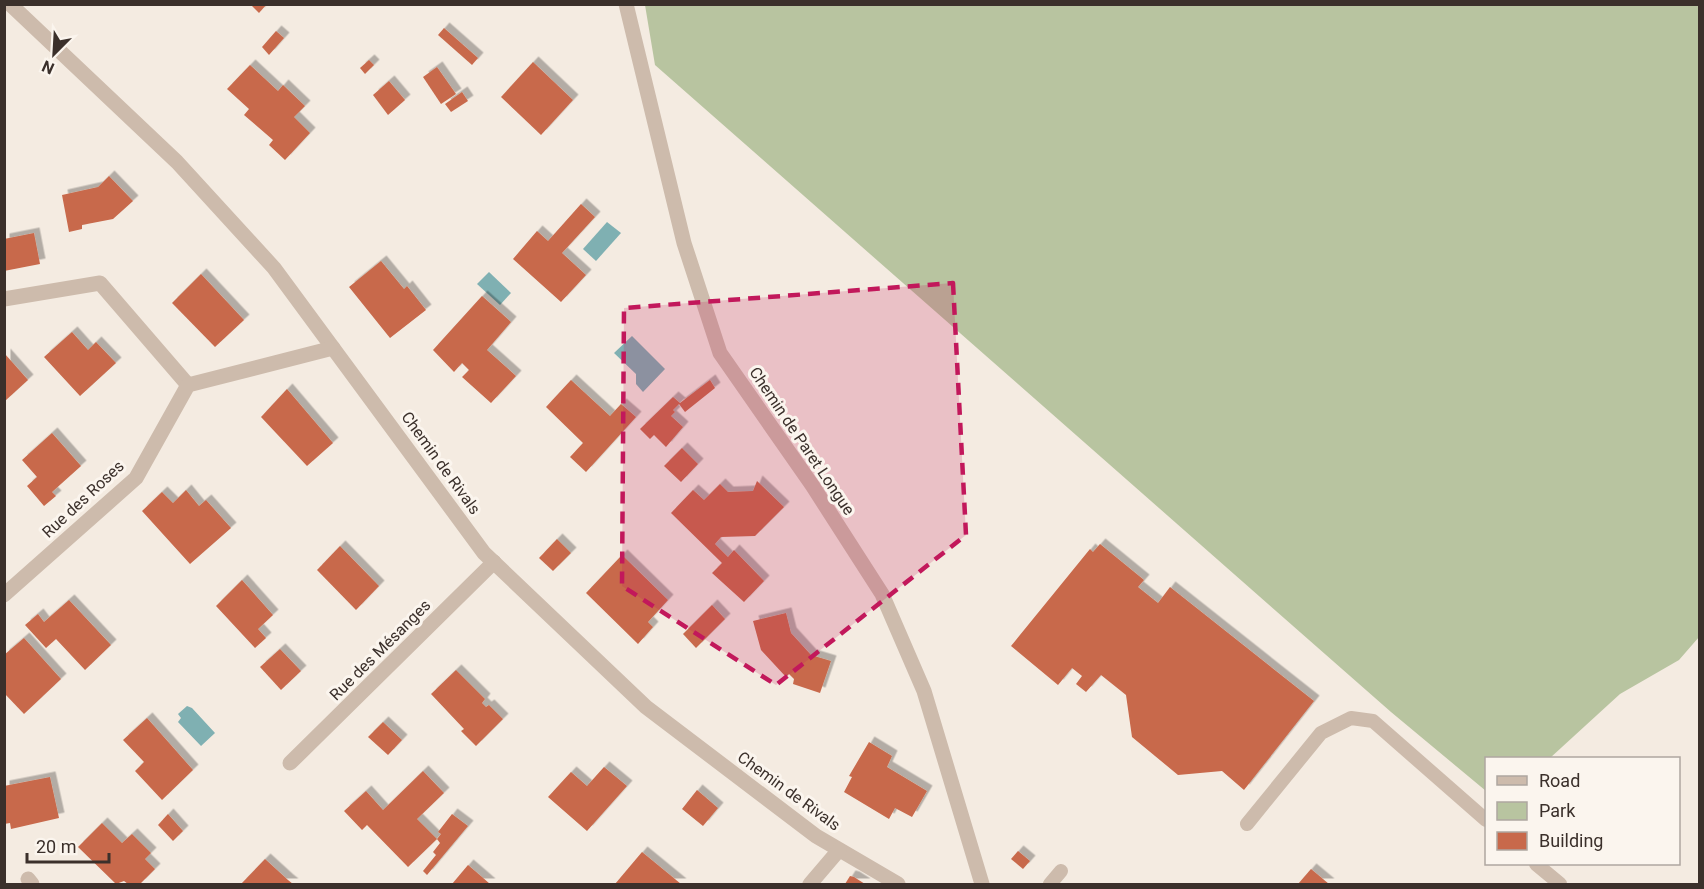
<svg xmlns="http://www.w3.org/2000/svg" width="1704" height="889" viewBox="0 0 1704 889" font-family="Roboto,sans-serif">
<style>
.green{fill:#b8c4a0}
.water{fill:#7fb0b2}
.building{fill:#c8694b;filter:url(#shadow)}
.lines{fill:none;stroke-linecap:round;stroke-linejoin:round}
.lane{stroke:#cdbbac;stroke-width:14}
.street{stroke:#cdbbac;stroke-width:15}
.marked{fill:#c2185b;fill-opacity:0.2;stroke:#c2185b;stroke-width:4.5;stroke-dasharray:12 8;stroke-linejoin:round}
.labels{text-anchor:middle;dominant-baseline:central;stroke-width:6;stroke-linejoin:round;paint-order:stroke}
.street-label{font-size:16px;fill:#3b302b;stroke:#fbf5ee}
</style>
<defs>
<filter id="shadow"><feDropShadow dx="5.5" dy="-5.5" stdDeviation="0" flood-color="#0004"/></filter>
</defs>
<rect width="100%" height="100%" fill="#f4ebe1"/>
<path class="green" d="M 645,5 L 1699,5 L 1699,637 L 1679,660 L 1620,694 L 1550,758 L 1486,758 L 1486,791 L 1391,712 L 655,65 Z"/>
<g class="water">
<path d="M 607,222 L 621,233 L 596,261 L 583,249 Z"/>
<path d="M 489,272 L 511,293 L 500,305 L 477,284 Z"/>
<path d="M 632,336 L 665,369 L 643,392 L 636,384 L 636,374 L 614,353 Z"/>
<path d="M 187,706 L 192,708 L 215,733 L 201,746 L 178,722 L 181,718 L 178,714 Z"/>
</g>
<g class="building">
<path d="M 250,4 L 267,4 L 259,13 Z"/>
<path d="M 444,28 L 478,58 L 472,65 L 438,35 Z"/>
<path d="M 276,31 L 284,38 L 269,55 L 262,47 Z"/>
<path d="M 369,60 L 374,65 L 365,74 L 360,68 Z"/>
<path d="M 533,62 L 573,100 L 541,135 L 501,97 Z"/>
<path d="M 250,65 L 278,91 L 283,85 L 305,106 L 294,117 L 310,133 L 285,160 L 269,145 L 273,140 L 244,115 L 249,109 L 227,89 Z"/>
<path d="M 437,67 L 456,94 L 441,104 L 423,77 Z"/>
<path d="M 389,81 L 405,100 L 388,115 L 373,95 Z"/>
<path d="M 462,92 L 468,101 L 451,112 L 445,104 Z"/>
<path d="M 109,176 L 133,201 L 113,219 L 82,225 L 82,229 L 69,232 L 62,195 L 98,187 Z"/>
<path d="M 581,204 L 595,217 L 562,253 L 586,275 L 561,302 L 513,259 L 537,231 L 548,241 Z"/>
<path d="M 34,233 L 40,264 L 4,271 L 4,239 Z"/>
<path d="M 381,261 L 404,289 L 407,286 L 426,310 L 390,338 L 349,287 Z"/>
<path d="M 201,274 L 244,320 L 215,347 L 172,303 Z"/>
<path d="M 482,296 L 511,322 L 487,350 L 516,376 L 491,403 L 462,377 L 469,370 L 462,363 L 454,372 L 433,350 Z"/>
<path d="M 72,332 L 88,350 L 96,342 L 116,363 L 80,396 L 44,357 Z"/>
<path d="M 5,354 L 28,380 L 5,401 Z"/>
<path d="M 571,380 L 610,416 L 621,404 L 636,417 L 586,472 L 570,457 L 583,443 L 546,407 Z"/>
<path d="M 710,380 L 715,388 L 685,412 L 679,404 L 673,410 L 675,412 L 671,416 L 683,427 L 666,447 L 654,435 L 650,439 L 640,429 L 673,397 L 680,403 Z"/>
<path d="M 287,389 L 333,443 L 307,466 L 261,417 Z"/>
<path d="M 52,433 L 81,466 L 52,492 L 56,496 L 44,506 L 27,486 L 37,477 L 22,460 Z"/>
<path d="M 682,448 L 698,464 L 681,482 L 664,466 Z"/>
<path d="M 757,481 L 784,507 L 755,536 L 721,537 L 715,544 L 728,557 L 734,550 L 764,581 L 744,602 L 712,573 L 722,563 L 671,513 L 693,490 L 704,500 L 720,484 L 728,492 L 753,491 Z"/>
<path d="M 186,490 L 199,506 L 206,500 L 231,528 L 190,564 L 142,511 L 162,492 L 173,503 Z"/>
<path d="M 557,539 L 571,553 L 553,571 L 539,558 Z"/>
<path d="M 1100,544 L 1144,580 L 1138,587 L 1158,603 L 1170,587 L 1314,701 L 1244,790 L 1222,771 L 1178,775 L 1132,737 L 1126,695 L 1101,675 L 1086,692 L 1076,684 L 1082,676 L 1072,668 L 1058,685 L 1011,646 L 1090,549 L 1093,552 Z"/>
<path d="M 340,546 L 379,586 L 356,610 L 317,570 Z"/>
<path d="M 622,555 L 668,600 L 648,622 L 653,627 L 638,644 L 586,593 Z"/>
<path d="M 242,580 L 273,615 L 258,629 L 266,638 L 255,648 L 216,606 Z"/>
<path d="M 69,600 L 111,645 L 85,670 L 56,639 L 46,648 L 25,625 L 38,614 L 44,622 Z"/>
<path d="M 712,605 L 725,619 L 696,648 L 683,634 Z"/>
<path d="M 786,613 L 791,633 L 811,655 L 831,661 L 820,693 L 793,684 L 794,679 L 789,674 L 786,677 L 761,650 L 753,621 Z"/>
<path d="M 24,638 L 61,679 L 24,714 L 4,693 L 4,655 Z"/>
<path d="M 280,649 L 301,671 L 281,690 L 260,667 Z"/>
<path d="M 456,670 L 485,699 L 482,703 L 486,707 L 489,705 L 503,719 L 476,746 L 461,731 L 464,729 L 431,694 Z"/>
<path d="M 147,718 L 193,770 L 162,800 L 135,771 L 144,762 L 123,740 Z"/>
<path d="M 383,722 L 402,740 L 388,755 L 368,737 Z"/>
<path d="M 869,742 L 892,756 L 887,767 L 927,791 L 912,817 L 895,808 L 889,819 L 844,792 L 852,777 L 849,776 Z"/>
<path d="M 604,767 L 627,786 L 587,831 L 548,797 L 571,772 L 587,786 Z"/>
<path d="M 423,771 L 444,793 L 417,819 L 437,839 L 408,867 L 367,825 L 362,830 L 344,811 L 366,791 L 383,810 Z"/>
<path d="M 50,777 L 59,818 L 11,829 L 10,823 L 4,824 L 4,786 Z"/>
<path d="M 697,790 L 718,808 L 703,826 L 682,809 Z"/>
<path d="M 168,814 L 183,831 L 173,841 L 158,825 Z"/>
<path d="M 452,814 L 468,826 L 427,875 L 423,871 L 436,855 L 433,852 L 440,843 L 437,839 L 441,834 L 438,832 Z"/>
<path d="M 102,823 L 122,843 L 132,834 L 151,853 L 145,859 L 155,869 L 140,884 L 128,884 L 124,881 L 116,884 L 78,847 Z"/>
<path d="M 1018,851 L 1030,861 L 1023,869 L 1011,859 Z"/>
<path d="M 642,852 L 681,884 L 615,884 Z"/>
<path d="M 265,859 L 288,880 L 293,884 L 241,884 Z"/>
<path d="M 468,865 L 482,877 L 490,884 L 452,884 Z"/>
<path d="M 1311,869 L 1329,884 L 1298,884 Z"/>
<path d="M 850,876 L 854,877 L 865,884 L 845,884 Z"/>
</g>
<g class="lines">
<g class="lane">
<path d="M 1247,824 L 1321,733 L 1351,718 L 1373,721 L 1486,820"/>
<path d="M 1536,864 L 1560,884"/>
<path d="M 1050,884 L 1061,871"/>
</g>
<g class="street">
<path d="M 10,4 L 177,162 L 274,268 L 484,553 L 646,707 L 816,836 L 898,884"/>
<path d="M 626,4 L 684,243 L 720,353 L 812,485 L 882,594 L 924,691 L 982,884"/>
<path d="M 4,299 L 100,283 L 188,385"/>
<path d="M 4,595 L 136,478 L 188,385 L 333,348"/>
<path d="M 290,763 L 494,562"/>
<path d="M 28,879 L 32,884"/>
<path d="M 810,884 L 839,850"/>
</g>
</g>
<path class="marked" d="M 953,283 L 966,535 L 776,685 L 622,586 L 624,308 Z"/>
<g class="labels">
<g class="street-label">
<text transform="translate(802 441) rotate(56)">Chemin de Paret Longue</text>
<text transform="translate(441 463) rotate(54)">Chemin de Rivals</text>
<text transform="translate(83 499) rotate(-43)">Rue des Roses</text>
<text transform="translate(380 650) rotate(-45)">Rue des Mésanges</text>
<text transform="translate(789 791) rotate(36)">Chemin de Rivals</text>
</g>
</g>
<rect width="1704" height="889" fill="none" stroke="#3b302b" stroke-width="12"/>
<rect x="1485" y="757" width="195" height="108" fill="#fbf5ee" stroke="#aea6a0" stroke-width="1.5"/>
<rect x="1497" y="776" width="30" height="9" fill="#cdbbac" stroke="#aea6a0" stroke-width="1.5"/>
<text x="1539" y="787" font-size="18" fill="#3b302b">Road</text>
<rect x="1497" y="802" width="30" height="18" fill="#b8c4a0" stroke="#aea6a0" stroke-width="1.5"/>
<text x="1539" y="817" font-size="18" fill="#3b302b">Park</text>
<rect x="1497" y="832" width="30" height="18" fill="#c8694b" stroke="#aea6a0" stroke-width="1.5"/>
<text x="1539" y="847" font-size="18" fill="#3b302b">Building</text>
<g transform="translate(54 54) rotate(204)" stroke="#fbf5ee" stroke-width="4.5" paint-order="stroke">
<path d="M0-4.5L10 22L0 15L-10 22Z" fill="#3b302b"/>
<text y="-9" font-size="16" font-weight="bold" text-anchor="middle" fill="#3b302b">N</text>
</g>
<path d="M27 853v9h82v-9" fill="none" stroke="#3b302b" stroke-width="3"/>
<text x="36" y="853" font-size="18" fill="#3b302b" stroke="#fbf5ee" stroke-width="4.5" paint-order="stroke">20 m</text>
</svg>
